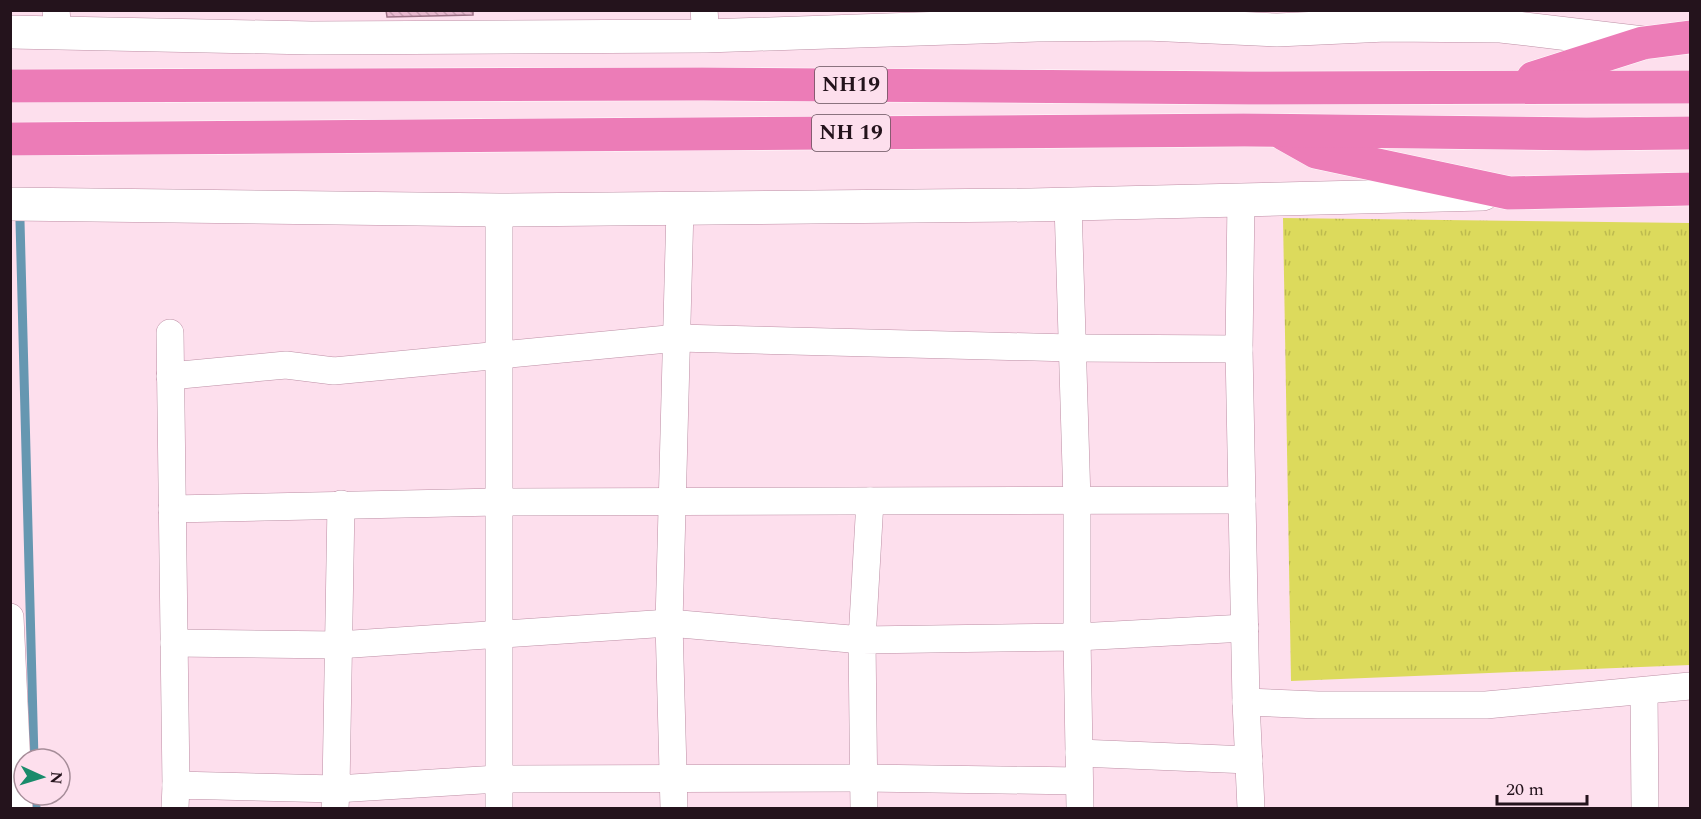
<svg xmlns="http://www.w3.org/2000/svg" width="1701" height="819" viewBox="0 0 1701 819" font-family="Spectral,serif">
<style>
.park{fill:url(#park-tufts)}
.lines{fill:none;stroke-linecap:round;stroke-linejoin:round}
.stream{stroke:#6697b1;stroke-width:9}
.building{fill:url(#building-back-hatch);stroke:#9c7085;stroke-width:1.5}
.street-casing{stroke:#bd8fa5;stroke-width:28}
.secondary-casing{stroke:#bd8fa5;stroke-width:34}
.highway-casing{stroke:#fff;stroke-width:34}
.street{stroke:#fff;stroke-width:27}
.secondary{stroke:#fff;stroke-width:33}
.highway{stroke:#ec7cb7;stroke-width:33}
.labels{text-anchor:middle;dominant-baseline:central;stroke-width:5;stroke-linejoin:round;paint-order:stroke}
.shield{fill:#fddfed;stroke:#65505b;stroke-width:1.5}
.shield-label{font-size:21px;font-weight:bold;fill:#24131c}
</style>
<defs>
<pattern id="park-tufts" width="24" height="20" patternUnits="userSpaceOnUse" patternTransform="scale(1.5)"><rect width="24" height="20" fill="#dcda5c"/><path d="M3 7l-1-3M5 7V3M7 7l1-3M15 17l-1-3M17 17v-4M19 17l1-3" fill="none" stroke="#bdba4f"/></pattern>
<pattern id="building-back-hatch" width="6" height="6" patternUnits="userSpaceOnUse" patternTransform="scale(1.5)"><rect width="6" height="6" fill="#e8b8cf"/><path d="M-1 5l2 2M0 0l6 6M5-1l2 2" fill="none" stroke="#c79db1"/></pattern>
</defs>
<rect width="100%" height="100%" fill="#fddfed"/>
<path class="park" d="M 1283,218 L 1690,223 L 1690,665 L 1291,681 Z"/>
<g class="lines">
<g class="stream">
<path d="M 20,221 L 34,759"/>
<path d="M 35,795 L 36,808"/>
</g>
</g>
<path class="building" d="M 386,10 L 473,10 L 473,15 L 387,17 Z"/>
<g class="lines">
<defs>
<g id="street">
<path d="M 56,10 L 58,33"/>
<path d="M 704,10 L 706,36"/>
<path d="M 1241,200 L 1239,349 L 1246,702 L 1251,808"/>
<path d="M 1068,204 L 1077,501 L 1077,637 L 1245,628"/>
<path d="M 170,333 L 176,785"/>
<path d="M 170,376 L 286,365 L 334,371 L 678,338 L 1071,348 L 1239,349"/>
<path d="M 341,504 L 336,789 L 498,779 L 864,778 L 1079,781"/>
<path d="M 172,509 L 497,502 L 1242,500"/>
<path d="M 10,617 L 19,808"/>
<path d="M 174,643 L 338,645 L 669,623 L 862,640 L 870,501"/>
<path d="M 1644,691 L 1645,808"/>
<path d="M 1246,702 L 1318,705 L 1486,705 L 1690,686"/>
<path d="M 1079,753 L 1249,760"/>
<path d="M 175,808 L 176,785 L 336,789 L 335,808"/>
<path d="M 499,808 L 499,210"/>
<path d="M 674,808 L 669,623 L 680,208"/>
<path d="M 864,808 L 862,640 L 1077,637 L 1080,808"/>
</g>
<g id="secondary">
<path d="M 10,32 L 311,38 L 706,36 L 1037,25 L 1147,24 L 1277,30 L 1386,25 L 1501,26 L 1643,43"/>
<path d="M 10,204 L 499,210 L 1031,205 L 1483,194"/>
</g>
<g id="highway">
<path d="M 1533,78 L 1643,43 L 1690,37"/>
<path d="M 10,86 L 703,84 L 1249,88 L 1690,87"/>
<path d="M 1284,134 L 1316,152 L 1509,193 L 1690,189"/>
<path d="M 10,139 L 1244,130 L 1586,134 L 1690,133"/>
</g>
</defs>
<use href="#street" class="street-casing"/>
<use href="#secondary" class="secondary-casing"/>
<use href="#highway" class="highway-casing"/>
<use href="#street" class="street"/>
<use href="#secondary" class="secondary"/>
<use href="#highway" class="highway"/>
</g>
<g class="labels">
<g class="shield">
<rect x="815" y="67" width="72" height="36" rx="4.5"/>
<rect x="812" y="115" width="78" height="36" rx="4.5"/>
</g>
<g class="shield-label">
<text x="851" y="85">NH19</text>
<text x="851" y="133">NH 19</text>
</g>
</g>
<rect width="1701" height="819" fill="none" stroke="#24131c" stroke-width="24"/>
<g transform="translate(42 777) rotate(94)"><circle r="28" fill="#fddfed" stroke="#a68d99" stroke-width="1.5"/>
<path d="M0-4.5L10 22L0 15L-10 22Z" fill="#198b6b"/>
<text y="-9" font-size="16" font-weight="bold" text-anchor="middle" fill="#24131c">N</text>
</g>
<path d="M1497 795v9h90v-9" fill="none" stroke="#24131c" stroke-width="3"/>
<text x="1506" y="795" font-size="18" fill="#24131c" stroke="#fddfed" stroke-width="4.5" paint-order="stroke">20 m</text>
</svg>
